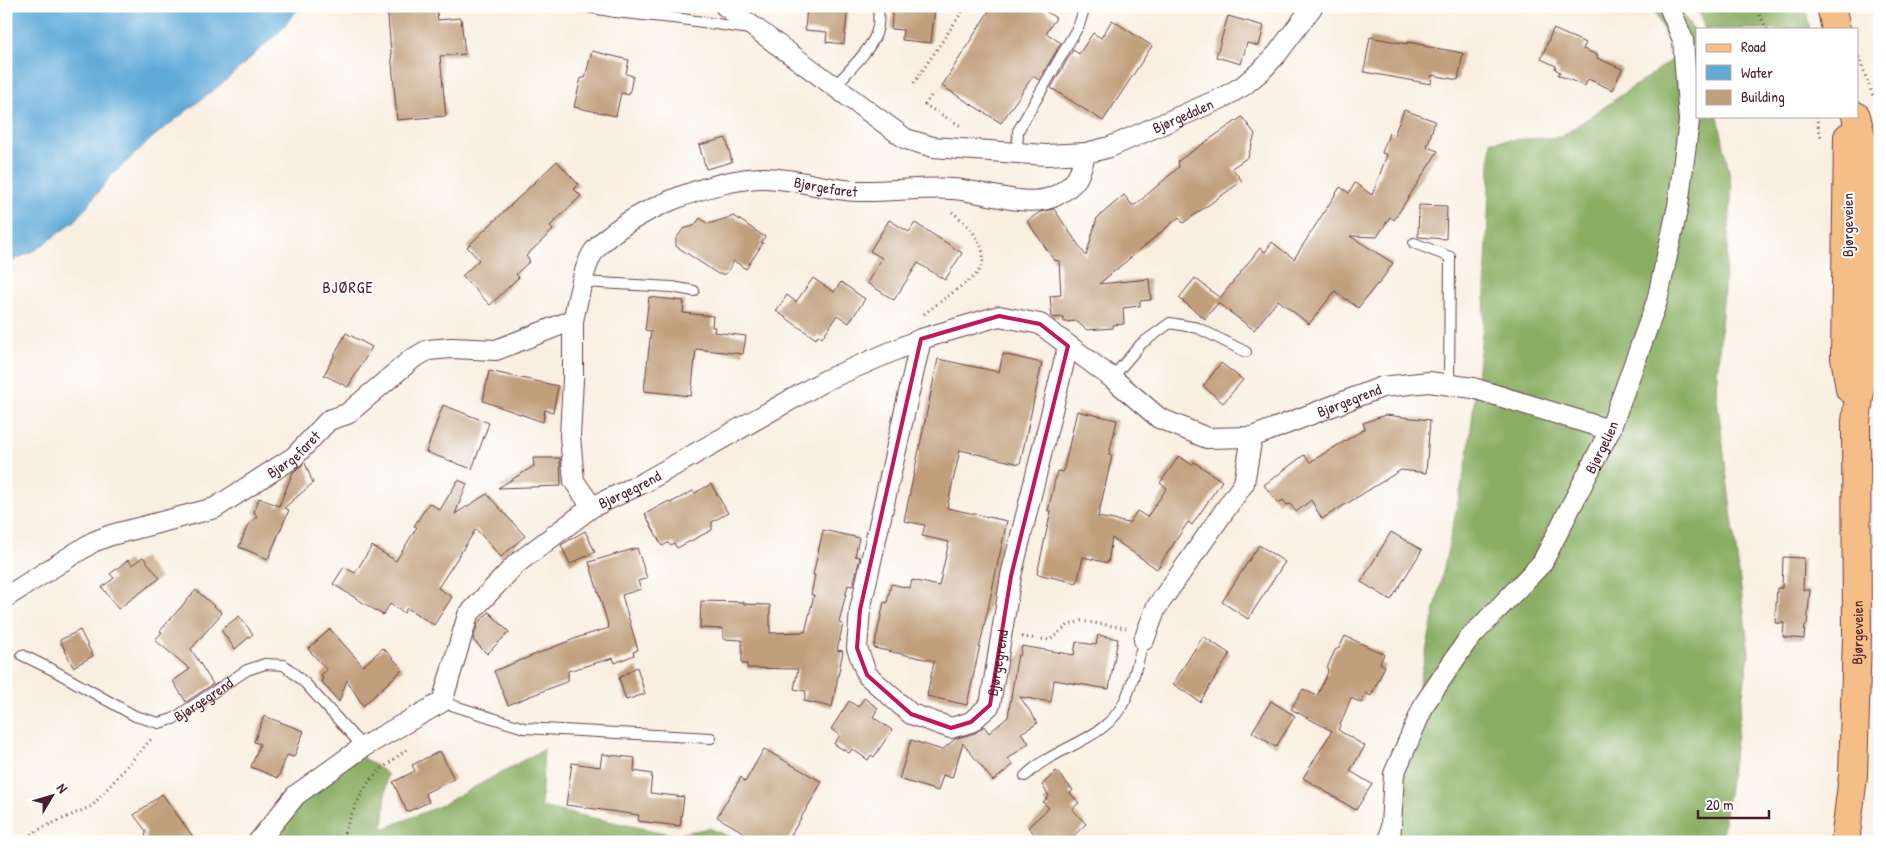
<svg xmlns="http://www.w3.org/2000/svg" width="1886" height="848" viewBox="0 0 1886 848" font-family="'Patrick Hand',sans-serif">
<style>
.forest{fill:#8aaf64;stroke:#6a6748}
.water{fill:#60aad8;stroke:#556482}
.building{fill:#c09f7c}
.lines{fill:none;stroke-linecap:round;stroke-linejoin:round}
.service-casing{stroke:#643e46;stroke-width:12}
.minor-casing{stroke:#643e46;stroke-width:22}
.primary-casing{stroke:#643e46;stroke-width:30}
.path{stroke:#643e46;stroke-width:3;stroke-dasharray:1 4;stroke-linecap:butt}
.service{stroke:#fff;stroke-width:10}
.minor{stroke:#fff;stroke-width:20}
.primary{stroke:#f6be87;stroke-width:28}
.marked{fill:none;stroke:#c2185b;stroke-width:4;stroke-linejoin:round}
.labels{text-anchor:middle;dominant-baseline:central;stroke-width:4;stroke-linejoin:round;paint-order:stroke}
.street-label{font-size:15px;fill:#4a1f2b;stroke:#fff}
.neighbourhood-label{font-size:16px;letter-spacing:1px;fill:#4a1f2b;stroke:#fff}
</style>
<rect width="100%" height="100%" fill="#fff"/>
<filter id="ink" filterUnits="userSpaceOnUse"><feTurbulence type="fractalNoise" baseFrequency=".02" numOctaves="2"/><feDisplacementMap in="SourceGraphic" scale="10" xChannelSelector="R" yChannelSelector="G"/><feConvolveMatrix kernelMatrix="1 2 1 2 8 2 1 2 1" color-interpolation-filters="sRGB"/></filter>
<filter id="wash" filterUnits="userSpaceOnUse"><feTurbulence type="fractalNoise" baseFrequency=".0096" numOctaves="4" result="noise"/><feDisplacementMap in="SourceGraphic" scale="20" xChannelSelector="R" yChannelSelector="G"/><feGaussianBlur stdDeviation="1.12" result="paint"/><feColorMatrix in="noise" values="0 0 0 0 0 0 0 0 0 0 0 0 0 0 0 0 0 1.4 0 .05"/><feComposite in="paint" operator="in"/></filter>
<g filter="url(#wash)">
<rect width="100%" height="100%" fill="#f9efe1"/>
<g class="forest">
<path d="M 1653,6 L 1678,6 L 1697,37 L 1697,116 L 1718,116 L 1732,188 L 1716,390 L 1749,653 L 1721,842 L 1388,842 L 1397,787 L 1468,455 L 1484,317 L 1491,141 L 1561,137 L 1675,58 Z"/>
<path d="M 1696,6 L 1805,6 L 1810,29 L 1705,29 Z"/>
<path d="M 544,749 L 541,807 L 674,835 L 709,828 L 742,842 L 249,842 L 359,754 L 387,774 L 383,829 L 442,805 Z"/>
</g>
<path class="water" d="M 6,6 L 301,6 L 278,33 L 225,81 L 153,137 L 111,176 L 76,220 L 37,249 L 6,264 Z"/>
<g id="blocks">
<g class="building">
<path d="M 387,6 L 436,6 L 438,20 L 461,18 L 465,54 L 440,56 L 446,116 L 397,120 Z"/>
<path d="M 807,6 L 848,6 L 844,44 L 826,42 L 827,32 L 805,30 Z"/>
<path d="M 893,6 L 935,6 L 931,43 L 902,40 L 903,30 L 891,29 Z"/>
<path d="M 992,6 L 1038,6 L 1056,18 L 1046,33 L 1061,43 L 1039,80 L 1033,76 L 1001,123 L 942,86 Z"/>
<path d="M 1228,16 L 1264,26 L 1259,46 L 1247,43 L 1241,64 L 1216,57 Z"/>
<path d="M 1112,20 L 1152,46 L 1103,121 L 1051,88 L 1073,50 L 1079,54 L 1093,33 L 1101,38 Z"/>
<path d="M 1553,29 L 1586,43 L 1583,49 L 1598,55 L 1597,58 L 1622,69 L 1613,90 L 1588,79 L 1585,86 L 1558,75 L 1560,72 L 1555,69 L 1556,66 L 1541,59 Z"/>
<path d="M 1370,37 L 1407,44 L 1407,42 L 1424,45 L 1424,46 L 1463,53 L 1458,80 L 1432,75 L 1431,84 L 1364,72 Z"/>
<path d="M 592,51 L 629,60 L 626,74 L 633,76 L 629,95 L 621,93 L 616,116 L 574,107 L 581,78 L 585,78 Z"/>
<path d="M 1404,110 L 1435,121 L 1427,147 L 1438,151 L 1394,220 L 1390,217 L 1377,237 L 1350,236 L 1393,263 L 1378,285 L 1377,284 L 1358,308 L 1335,291 L 1309,324 L 1278,300 L 1254,330 L 1218,303 L 1205,319 L 1179,298 L 1195,278 L 1220,298 L 1260,248 L 1265,252 L 1272,242 L 1294,259 L 1340,187 L 1349,193 L 1355,183 L 1372,195 L 1387,155 L 1382,153 L 1389,133 L 1394,135 Z"/>
<path d="M 1242,117 L 1255,134 L 1248,157 L 1232,168 L 1242,181 L 1183,223 L 1179,217 L 1099,284 L 1149,279 L 1151,300 L 1140,301 L 1140,306 L 1123,308 L 1124,324 L 1113,325 L 1113,328 L 1087,330 L 1076,321 L 1064,322 L 1063,317 L 1052,318 L 1050,296 L 1061,295 L 1059,261 L 1054,260 L 1027,221 L 1040,212 L 1054,209 L 1086,256 L 1097,218 L 1124,195 L 1132,205 L 1135,205 L 1179,167 L 1178,161 Z"/>
<path d="M 726,138 L 732,162 L 706,169 L 699,145 Z"/>
<path d="M 557,161 L 579,185 L 574,189 L 581,196 L 550,226 L 553,230 L 526,256 L 530,261 L 516,274 L 519,277 L 490,305 L 462,276 L 479,260 L 467,247 Z"/>
<path d="M 1419,205 L 1447,206 L 1446,239 L 1418,237 Z"/>
<path d="M 734,216 L 765,237 L 761,242 L 763,243 L 746,269 L 734,261 L 726,274 L 718,274 L 676,246 L 676,239 L 683,229 L 694,226 L 700,218 L 708,224 Z"/>
<path d="M 889,220 L 909,232 L 915,223 L 962,253 L 945,280 L 918,263 L 894,300 L 867,283 L 882,258 L 870,251 Z"/>
<path d="M 813,278 L 834,292 L 841,282 L 865,299 L 849,323 L 837,315 L 822,338 L 818,335 L 816,339 L 776,311 L 787,295 L 796,302 Z"/>
<path d="M 649,297 L 684,301 L 683,313 L 713,316 L 712,327 L 715,327 L 714,332 L 746,336 L 743,354 L 696,349 L 691,396 L 644,391 L 651,331 L 645,330 Z"/>
<path d="M 346,333 L 372,347 L 348,387 L 324,375 Z"/>
<path d="M 1003,354 L 1042,363 L 1020,464 L 960,450 L 947,508 L 1007,521 L 967,705 L 927,696 L 934,661 L 874,648 L 884,602 L 887,603 L 891,584 L 910,588 L 912,580 L 939,586 L 949,542 L 922,536 L 925,525 L 904,521 L 938,359 L 999,372 Z"/>
<path d="M 1221,363 L 1243,380 L 1223,403 L 1203,386 Z"/>
<path d="M 489,371 L 558,386 L 553,412 L 545,410 L 543,422 L 483,401 Z"/>
<path d="M 443,405 L 489,423 L 472,469 L 426,452 Z"/>
<path d="M 1077,411 L 1117,420 L 1109,455 L 1112,456 L 1098,517 L 1129,523 L 1137,511 L 1147,517 L 1167,488 L 1160,483 L 1179,456 L 1192,465 L 1194,462 L 1222,481 L 1192,525 L 1188,522 L 1157,569 L 1112,538 L 1108,563 L 1083,557 L 1077,583 L 1037,574 L 1051,511 L 1048,511 L 1057,471 L 1063,472 Z"/>
<path d="M 1385,415 L 1430,420 L 1426,473 L 1401,470 L 1322,519 L 1311,500 L 1296,512 L 1290,504 L 1287,505 L 1283,500 L 1278,503 L 1264,485 L 1304,455 L 1310,462 L 1365,429 L 1363,423 Z"/>
<path d="M 533,458 L 560,458 L 561,486 L 498,488 L 534,466 Z"/>
<path d="M 305,463 L 313,483 L 284,508 L 289,510 L 268,559 L 239,547 L 247,527 L 257,516 L 254,512 L 259,498 L 279,506 L 293,472 Z"/>
<path d="M 458,480 L 467,484 L 455,514 L 487,494 L 525,536 L 501,557 L 476,529 L 438,588 L 452,597 L 434,625 L 407,608 L 404,613 L 390,604 L 383,615 L 333,584 L 344,567 L 355,573 L 372,546 L 396,561 L 417,527 L 414,526 L 429,503 L 440,510 Z"/>
<path d="M 711,484 L 728,513 L 712,522 L 712,530 L 677,548 L 674,543 L 670,545 L 668,543 L 662,546 L 645,514 L 669,501 L 670,503 L 693,491 L 695,493 Z"/>
<path d="M 823,530 L 859,538 L 855,556 L 860,557 L 853,586 L 848,585 L 839,623 L 843,624 L 837,650 L 843,651 L 832,707 L 804,701 L 806,691 L 794,689 L 798,669 L 747,668 L 747,664 L 742,664 L 742,640 L 723,639 L 723,629 L 700,628 L 701,601 L 744,602 L 744,604 L 770,605 L 770,633 L 805,632 L 814,595 L 811,595 L 815,575 L 813,575 Z"/>
<path d="M 585,531 L 595,552 L 570,564 L 561,545 Z"/>
<path d="M 1391,532 L 1422,550 L 1391,600 L 1361,582 Z"/>
<path d="M 1259,545 L 1285,562 L 1248,619 L 1222,602 Z"/>
<path d="M 637,548 L 647,578 L 638,581 L 641,589 L 622,595 L 638,650 L 633,652 L 634,655 L 615,663 L 613,658 L 568,671 L 568,681 L 508,705 L 494,671 L 579,637 L 609,628 L 589,562 Z"/>
<path d="M 143,557 L 160,578 L 118,609 L 102,587 L 114,578 L 110,574 L 128,560 L 132,565 Z"/>
<path d="M 1783,557 L 1804,558 L 1803,590 L 1810,590 L 1807,625 L 1805,625 L 1804,639 L 1783,637 L 1784,623 L 1775,623 L 1777,588 L 1782,588 Z"/>
<path d="M 196,590 L 222,613 L 191,649 L 213,684 L 186,702 L 173,681 L 190,669 L 155,640 L 162,632 L 160,631 Z"/>
<path d="M 489,612 L 509,632 L 487,654 L 473,640 L 478,623 Z"/>
<path d="M 239,616 L 253,634 L 235,649 L 221,630 Z"/>
<path d="M 330,629 L 363,666 L 383,648 L 403,669 L 363,706 L 347,680 L 339,702 L 321,681 L 323,679 L 321,675 L 327,670 L 308,649 Z"/>
<path d="M 80,630 L 93,656 L 73,667 L 60,640 Z"/>
<path d="M 1098,635 L 1118,639 L 1109,689 L 1054,680 L 1051,702 L 1020,697 L 1038,723 L 1021,733 L 1029,743 L 1008,759 L 1013,765 L 993,781 L 963,743 L 952,778 L 943,775 L 938,791 L 899,779 L 911,740 L 942,750 L 955,739 L 975,733 L 984,726 L 989,733 L 1008,717 L 1016,665 L 1018,655 L 1020,656 L 1022,646 L 1074,655 L 1076,642 L 1096,645 Z"/>
<path d="M 1203,636 L 1230,654 L 1200,702 L 1173,684 Z"/>
<path d="M 1345,636 L 1384,654 L 1380,663 L 1385,666 L 1371,696 L 1366,693 L 1361,703 L 1351,698 L 1338,730 L 1365,746 L 1350,771 L 1372,784 L 1356,810 L 1303,778 L 1332,731 L 1291,709 L 1303,689 L 1317,696 L 1328,672 L 1327,668 L 1335,650 L 1339,648 Z"/>
<path d="M 637,667 L 645,694 L 626,700 L 619,678 Z"/>
<path d="M 864,698 L 878,708 L 873,717 L 892,730 L 874,757 L 871,755 L 868,760 L 852,749 L 849,753 L 834,744 L 840,735 L 831,729 L 849,701 L 858,707 Z"/>
<path d="M 1271,701 L 1295,716 L 1276,747 L 1252,732 Z"/>
<path d="M 264,716 L 304,731 L 294,757 L 287,755 L 278,778 L 251,767 L 260,744 L 254,742 Z"/>
<path d="M 764,749 L 822,782 L 787,842 L 752,842 L 741,835 L 743,832 L 717,817 L 741,777 L 745,782 Z"/>
<path d="M 440,751 L 454,779 L 425,793 L 429,802 L 407,812 L 393,782 L 415,771 L 412,765 Z"/>
<path d="M 602,754 L 635,758 L 634,771 L 652,774 L 650,793 L 684,797 L 680,826 L 638,821 L 639,815 L 566,805 L 572,763 L 600,767 Z"/>
<path d="M 1056,771 L 1073,790 L 1070,793 L 1079,803 L 1072,809 L 1086,824 L 1067,842 L 1042,842 L 1028,827 L 1049,808 L 1043,802 L 1049,796 L 1042,785 Z"/>
<path d="M 162,794 L 197,842 L 145,842 L 146,831 L 134,815 Z"/>
</g>
</g>
</g>
<g filter="url(#ink)">
<use href="#blocks" fill-opacity="0" stroke="#643e46" stroke-width="1"/>
<g class="lines">
<defs>
<g id="service">
<path d="M 582,6 L 615,12 L 682,19 L 750,29"/>
<path d="M 834,87 C 847,72 869,52 876,34 C 879,25 879,15 878,6"/>
<path d="M 1017,153 L 1018,131 L 1079,25 L 1085,6"/>
<path d="M 1414,243 L 1450,257 L 1449,385"/>
<path d="M 582,282 L 672,287 L 694,291"/>
<path d="M 1112,378 L 1141,344 L 1170,323 L 1198,328 L 1246,352"/>
<path id="s1" d="M 22,655 L 53,670 L 135,716 L 159,723 L 173,719 L 247,670 L 265,664 L 284,665 L 305,683 L 363,747"/>
<path d="M 442,702 L 524,728 L 711,738"/>
<path d="M 1025,776 C 1031,771 1038,764 1046,760 C 1075,742 1111,733 1126,698 C 1134,680 1138,659 1144,640"/>
</g>
<g id="minor">
<path id="s2" d="M 725,6 L 906,139 L 933,147 L 1046,155 L 1086,153 L 1110,147 L 1222,98 L 1243,86 L 1262,70 L 1277,54 L 1313,6"/>
<path d="M 573,320 L 573,379 L 570,436 L 574,481 L 592,507"/>
<path id="s3" d="M 921,339 L 860,610 L 857,648 L 867,675 L 911,714 L 951,728 L 971,722 L 990,705 L 1011,576 L 1068,346"/>
<path id="s4" d="M 6,597 L 93,542 L 111,535 L 215,508 L 294,457 L 329,420 L 347,414 L 412,359 L 428,350 L 451,348 L 496,350 L 573,320 C 578,301 583,267 594,251 C 625,212 715,178 764,178 C 795,178 826,190 858,191 C 889,192 921,187 953,189 C 981,191 1024,207 1050,198 C 1059,195 1072,186 1077,178 C 1081,171 1083,160 1086,153"/>
<path d="M 1144,640 L 1156,608 L 1244,483 L 1252,437"/>
<path id="s5" d="M 258,842 L 296,795 L 363,747 L 442,702 L 468,615 L 516,564 L 592,507 L 643,483 L 826,380 L 921,339 L 999,316 L 1040,324 L 1112,378 L 1159,418 L 1207,438 L 1252,437 L 1382,387 L 1429,382 L 1473,388 L 1610,430"/>
<path id="s6" d="M 1390,842 L 1394,774 L 1425,703 L 1467,641 L 1542,563 L 1610,430 L 1657,301 L 1678,206 L 1689,121 L 1683,40 L 1669,6"/>
</g>
<g id="primary">
<path d="M 1831,6 L 1836,29"/>
<path d="M 1848,137 L 1845,357 L 1850,389"/>
<path id="s7" d="M 1845,842 L 1853,776 L 1857,636 L 1856,422 L 1866,339 L 1867,236 L 1867,161 L 1856,116"/>
</g>
</defs>
<use href="#service" class="service-casing"/>
<use href="#minor" class="minor-casing"/>
<use href="#primary" class="primary-casing"/>
<g class="path">
<path d="M 1755,6 L 1767,29"/>
<path d="M 1857,52 L 1873,96"/>
<path d="M 914,83 L 966,6"/>
<path d="M 931,96 L 925,105 L 961,126"/>
<path d="M 1816,116 L 1821,137"/>
<path d="M 924,314 L 975,276 C 979,271 983,265 983,258 C 984,240 965,222 952,212"/>
<path d="M 1022,637 L 1050,640 L 1068,625 L 1081,621 L 1126,628"/>
<path d="M 18,842 L 42,828 L 92,806 L 153,737"/>
<path d="M 340,842 C 349,822 356,800 369,782 C 379,769 394,760 407,749"/>
</g>
<use href="#service" class="service"/>
<use href="#minor" class="minor"/>
<use href="#primary" class="primary"/>
</g>
</g>
<path class="marked" d="M 999,316 L 1040,324 L 1068,346 L 1011,576 L 990,705 L 971,722 L 951,728 L 911,714 L 867,675 L 857,648 L 860,610 L 921,339 Z"/>
<g class="labels">
<g class="street-label">
<text stroke="none"><textPath href="#s2" startOffset="510">Bjørgedalen</textPath></text>
<text stroke="none"><textPath href="#s4" startOffset="972">Bjørgefaret</textPath></text>
<text transform="translate(1847 225) rotate(-90)">Bjørgeveien</text>
<text stroke="none"><textPath href="#s5" startOffset="1335">Bjørgegrend</textPath></text>
<text stroke="none"><textPath href="#s6" startOffset="459">Bjørgelien</textPath></text>
<text stroke="none"><textPath href="#s4" startOffset="325">Bjørgefaret</textPath></text>
<text stroke="none"><textPath href="#s5" startOffset="531">Bjørgegrend</textPath></text>
<text stroke="none"><textPath href="#s7" startOffset="210">Bjørgeveien</textPath></text>
<text stroke="none"><textPath href="#s3" startOffset="535">Bjørgegrend</textPath></text>
<text stroke="none"><textPath href="#s1" startOffset="204">Bjørgegrend</textPath></text>
</g>
<g class="neighbourhood-label">
<text x="348" y="287">BJØRGE</text>
</g>
</g>
<rect width="1886" height="848" fill="none" stroke="#fff" stroke-width="25"/>
<rect x="1696" y="28" width="162" height="90" fill="#ffffff" stroke="#b7a5aa"/>
<rect x="1706" y="44" width="25" height="8" fill="#f6be87" stroke="#b7a5aa"/>
<text x="1741" y="52" font-size="15" fill="#4a1f2b">Road</text>
<rect x="1706" y="65" width="25" height="15" fill="#60aad8" stroke="#b7a5aa"/>
<text x="1741" y="78" font-size="15" fill="#4a1f2b">Water</text>
<rect x="1706" y="90" width="25" height="15" fill="#c09f7c" stroke="#b7a5aa"/>
<text x="1741" y="102" font-size="15" fill="#4a1f2b">Building</text>
<g transform="translate(52 796) rotate(52)" stroke="#ffffff" stroke-width="4" paint-order="stroke">
<path d="M0-4L9 19L0 12L-9 19Z" fill="#4a1f2b"/>
<text y="-8" font-size="14" font-weight="bold" text-anchor="middle" fill="#4a1f2b">N</text>
</g>
<path d="M1698 810v8h71v-8" fill="none" stroke="#4a1f2b" stroke-width="2.5"/>
<text x="1706" y="810" font-size="15" fill="#4a1f2b" stroke="#ffffff" stroke-width="4" paint-order="stroke">20 m</text>
</svg>
